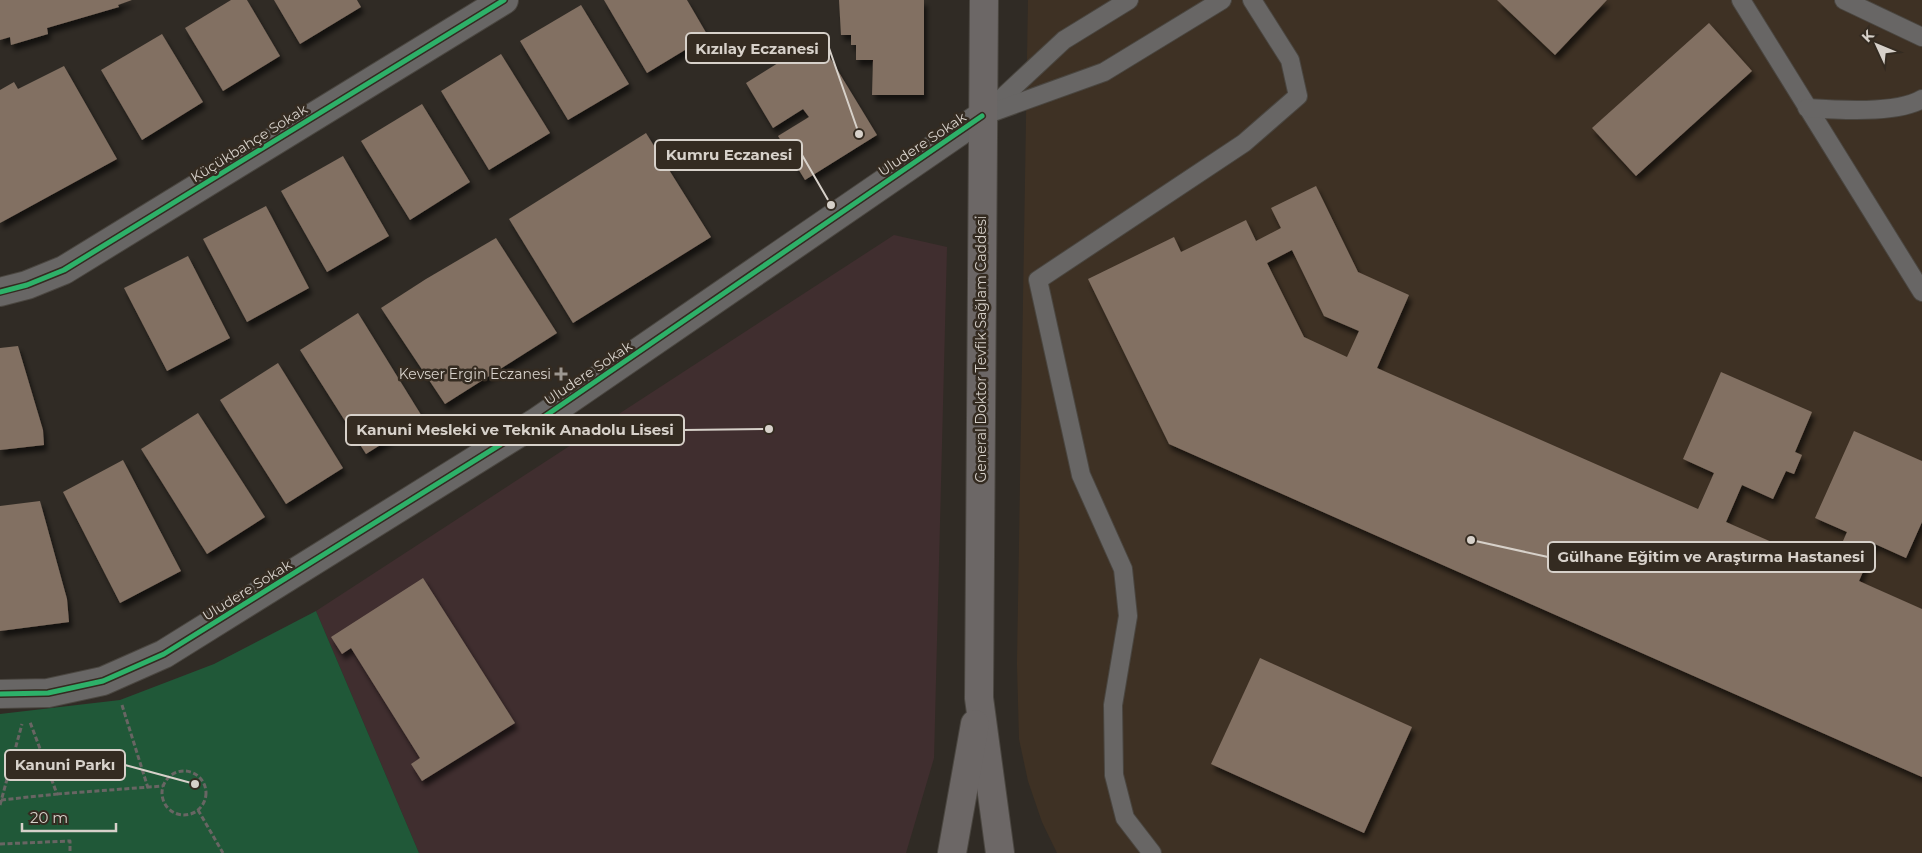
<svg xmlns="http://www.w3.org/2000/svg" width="1922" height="853" viewBox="0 0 1922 853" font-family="Montserrat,sans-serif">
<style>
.education{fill:#402e2f}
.built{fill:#3e3124}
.green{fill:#205838}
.building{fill:#827062;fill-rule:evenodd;filter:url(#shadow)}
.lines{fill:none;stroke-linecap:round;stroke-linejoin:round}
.service-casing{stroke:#4a4640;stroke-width:20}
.minor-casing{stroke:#4a4640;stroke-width:30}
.secondary-casing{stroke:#4a4640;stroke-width:30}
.path{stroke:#686563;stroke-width:3;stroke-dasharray:5 2.5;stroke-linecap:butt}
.service{stroke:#686665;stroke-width:18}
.minor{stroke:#686665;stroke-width:28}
.secondary{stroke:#6c6766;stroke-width:28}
.cycleway-casing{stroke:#342b21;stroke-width:8}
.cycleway{stroke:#2db169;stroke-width:5}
.poi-dot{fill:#9d9790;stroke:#342b21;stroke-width:2}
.labels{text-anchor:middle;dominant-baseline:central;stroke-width:5;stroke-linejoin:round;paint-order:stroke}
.street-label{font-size:14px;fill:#d7d1ca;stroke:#342b21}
.poi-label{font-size:14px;fill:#d7d1ca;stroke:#342b21;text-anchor:end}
.leader{fill:none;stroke:#d7d1ca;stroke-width:2}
.callout-dot{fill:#d7d1ca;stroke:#342b21;stroke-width:2}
.callout{fill:#342b21;stroke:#d7d1ca;stroke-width:2}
.callout-label{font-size:15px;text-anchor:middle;font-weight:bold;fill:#d7d1ca}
</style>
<defs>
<filter id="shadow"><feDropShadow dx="3" dy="5.5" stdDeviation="2.5" flood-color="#0009"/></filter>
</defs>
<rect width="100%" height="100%" fill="#302b25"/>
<path class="education" d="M 894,235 L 947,247 L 934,758 L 906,853 L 419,853 L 316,611 Z"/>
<path class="built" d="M 1028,0 L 1922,0 L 1922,853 L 1057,853 L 1042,822 L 1028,781 L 1019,739 L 1017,664 Z"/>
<path class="green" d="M 316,611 L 419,853 L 0,853 L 0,714 L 120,700 L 214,664 Z"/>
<g class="building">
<path d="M 0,0 L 132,0 L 118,5 L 119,7 L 47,28 L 48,34 L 11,45 L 10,37 L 0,40 Z"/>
<path d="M 231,0 L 247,0 L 280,56 L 223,91 L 185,28 Z"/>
<path d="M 274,0 L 357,0 L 361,7 L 300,44 Z"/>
<path d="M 604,0 L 687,0 L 708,36 L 647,73 Z"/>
<path d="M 839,0 L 924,0 L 924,95 L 872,95 L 873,60 L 856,60 L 856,45 L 851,45 L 851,35 L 841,35 Z"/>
<path d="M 1497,0 L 1607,0 L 1555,55 Z"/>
<path d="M 581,5 L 629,84 L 568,120 L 520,41 Z"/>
<path d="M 1709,23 L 1752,71 L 1636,176 L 1592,128 Z"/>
<path d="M 162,34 L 203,102 L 142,140 L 101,70 Z"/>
<path d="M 818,38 L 877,135 L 805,180 L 778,136 L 809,117 L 803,109 L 773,128 L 746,83 Z"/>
<path d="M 501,54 L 550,133 L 489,170 L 441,91 Z"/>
<path d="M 64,66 L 117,159 L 0,223 L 0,90 L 14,82 L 18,89 Z"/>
<path d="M 422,104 L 470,182 L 410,220 L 361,141 Z"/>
<path d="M 646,133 L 711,237 L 573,323 L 509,219 Z"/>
<path d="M 343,156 L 389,236 L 327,272 L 281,191 Z"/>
<path d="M 1316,186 L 1358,272 L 1409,295 L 1377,368 L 1698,509 L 1714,473 L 1683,459 L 1721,372 L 1812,412 L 1795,452 L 1802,455 L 1794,474 L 1786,471 L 1773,499 L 1742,485 L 1726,522 L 1831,568 L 1847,532 L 1815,518 L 1854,431 L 1922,461 L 1922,522 L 1906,558 L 1875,544 L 1859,581 L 1922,609 L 1922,777 L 1169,444 L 1088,279 L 1174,237 L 1181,252 L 1246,220 L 1256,241 L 1281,228 L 1271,208 ZM 1292,250 L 1324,316 L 1359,331 L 1347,357 L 1304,337 L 1267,263 Z"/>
<path d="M 266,206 L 309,288 L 247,322 L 203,239 Z"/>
<path d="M 496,238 L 557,333 L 445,404 L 381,308 L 426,279 Z"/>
<path d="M 188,256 L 230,338 L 167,371 L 124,288 Z"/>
<path d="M 358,313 L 423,418 L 366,454 L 300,350 Z"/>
<path d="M 18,346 L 43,430 L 44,445 L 0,450 L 0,348 Z"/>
<path d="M 278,363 L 343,468 L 286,504 L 220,400 Z"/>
<path d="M 198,413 L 265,517 L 207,554 L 141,449 Z"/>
<path d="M 123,460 L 181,571 L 120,603 L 63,492 Z"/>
<path d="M 40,501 L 67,599 L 69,622 L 0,631 L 0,506 Z"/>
<path d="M 423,578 L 515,723 L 422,781 L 411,764 L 420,758 L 351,648 L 342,654 L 331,637 Z"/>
<path d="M 1260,658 L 1412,727 L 1364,833 L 1211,764 Z"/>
</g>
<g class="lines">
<defs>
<g id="service">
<path d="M 1741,0 L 1922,292"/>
<path d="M 1844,0 L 1922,37"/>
<path d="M 1807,108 C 1837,110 1897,114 1922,99"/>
<path d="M 989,110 L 1064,40 L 1129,0"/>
<path d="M 982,116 L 1104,72 L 1222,0"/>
<path d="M 1152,853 L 1125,818 L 1114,775 L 1113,705 L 1128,616 L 1123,569 L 1081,475 L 1038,280 L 1244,143 L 1298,96 L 1290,60 L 1252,0"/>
</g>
<g id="minor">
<path d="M 0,292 L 27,285 L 64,270 L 504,0"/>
<path d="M 0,694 L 48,693 L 103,681 L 164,654 L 535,423 L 982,116"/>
</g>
<g id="secondary">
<path d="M 984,0 L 979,698 L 1000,853"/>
<path d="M 952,853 L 975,724"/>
</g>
</defs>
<use href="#service" class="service-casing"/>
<use href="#minor" class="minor-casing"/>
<use href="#secondary" class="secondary-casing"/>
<g class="path">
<path d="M 122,705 L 148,788"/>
<circle cx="184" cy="793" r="22"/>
<path d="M 57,794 L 163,786"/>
<path d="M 1,800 L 57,794 L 30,722"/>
<path d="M 0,805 L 22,724"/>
<path d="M 198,810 L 223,853"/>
<path d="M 0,844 L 70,841 L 70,853"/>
</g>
<use href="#service" class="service"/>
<use href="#minor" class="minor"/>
<use href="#secondary" class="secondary"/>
<defs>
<g id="cycleway">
<path d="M 0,292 L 27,285 L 64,270 L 504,0"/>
<path d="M 0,694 L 48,693 L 103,681 L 164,654 L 535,423 L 982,116"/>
</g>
</defs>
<use href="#cycleway" class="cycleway-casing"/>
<use href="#cycleway" class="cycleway"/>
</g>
<path class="poi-dot" d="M558.5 366.5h5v5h5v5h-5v5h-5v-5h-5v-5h5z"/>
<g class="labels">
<g class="street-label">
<text transform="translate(249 143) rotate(-32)">Küçükbahçe Sokak</text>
<text transform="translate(922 144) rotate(-34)">Uludere Sokak</text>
<text transform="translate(981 349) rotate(-90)">General Doktor Tevfik Sağlam Caddesi</text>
<text transform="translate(588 373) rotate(-34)">Uludere Sokak</text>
<text transform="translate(247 590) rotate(-32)">Uludere Sokak</text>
</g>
<g class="poi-label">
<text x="551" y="374">Kevser Ergin Eczanesi</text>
</g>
</g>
<path class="leader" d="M859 134L829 48M831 205L802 155M769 429L684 430M1471 540L1548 557M195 784L125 765"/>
<g class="callout-dot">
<circle cx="859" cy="134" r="5"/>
<circle cx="831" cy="205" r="5"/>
<circle cx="769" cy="429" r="5"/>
<circle cx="1471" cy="540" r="5"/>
<circle cx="195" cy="784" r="5"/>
</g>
<g class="callout">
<rect x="686" y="33" width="143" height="30" rx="5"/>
<rect x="655" y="140" width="147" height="30" rx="5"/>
<rect x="346" y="415" width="338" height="30" rx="5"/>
<rect x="1548" y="542" width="327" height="30" rx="5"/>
<rect x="5" y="750" width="120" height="30" rx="5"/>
</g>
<g class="callout-label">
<text x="757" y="54">Kızılay Eczanesi</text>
<text x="729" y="160">Kumru Eczanesi</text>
<text x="515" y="435">Kanuni Mesleki ve Teknik Anadolu Lisesi</text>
<text x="1711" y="562">Gülhane Eğitim ve Araştırma Hastanesi</text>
<text x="65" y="770">Kanuni Parkı</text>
</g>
<g transform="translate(1877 45) rotate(314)" stroke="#342b21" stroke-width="4" paint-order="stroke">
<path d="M0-4L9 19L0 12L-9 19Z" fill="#d7d1ca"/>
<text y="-8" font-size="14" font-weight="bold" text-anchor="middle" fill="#d7d1ca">K</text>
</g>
<path d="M22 823v8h94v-8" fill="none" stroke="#d7d1ca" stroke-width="2.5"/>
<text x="30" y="823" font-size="15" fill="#d7d1ca" stroke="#342b21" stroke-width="4" paint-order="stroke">20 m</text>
</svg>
